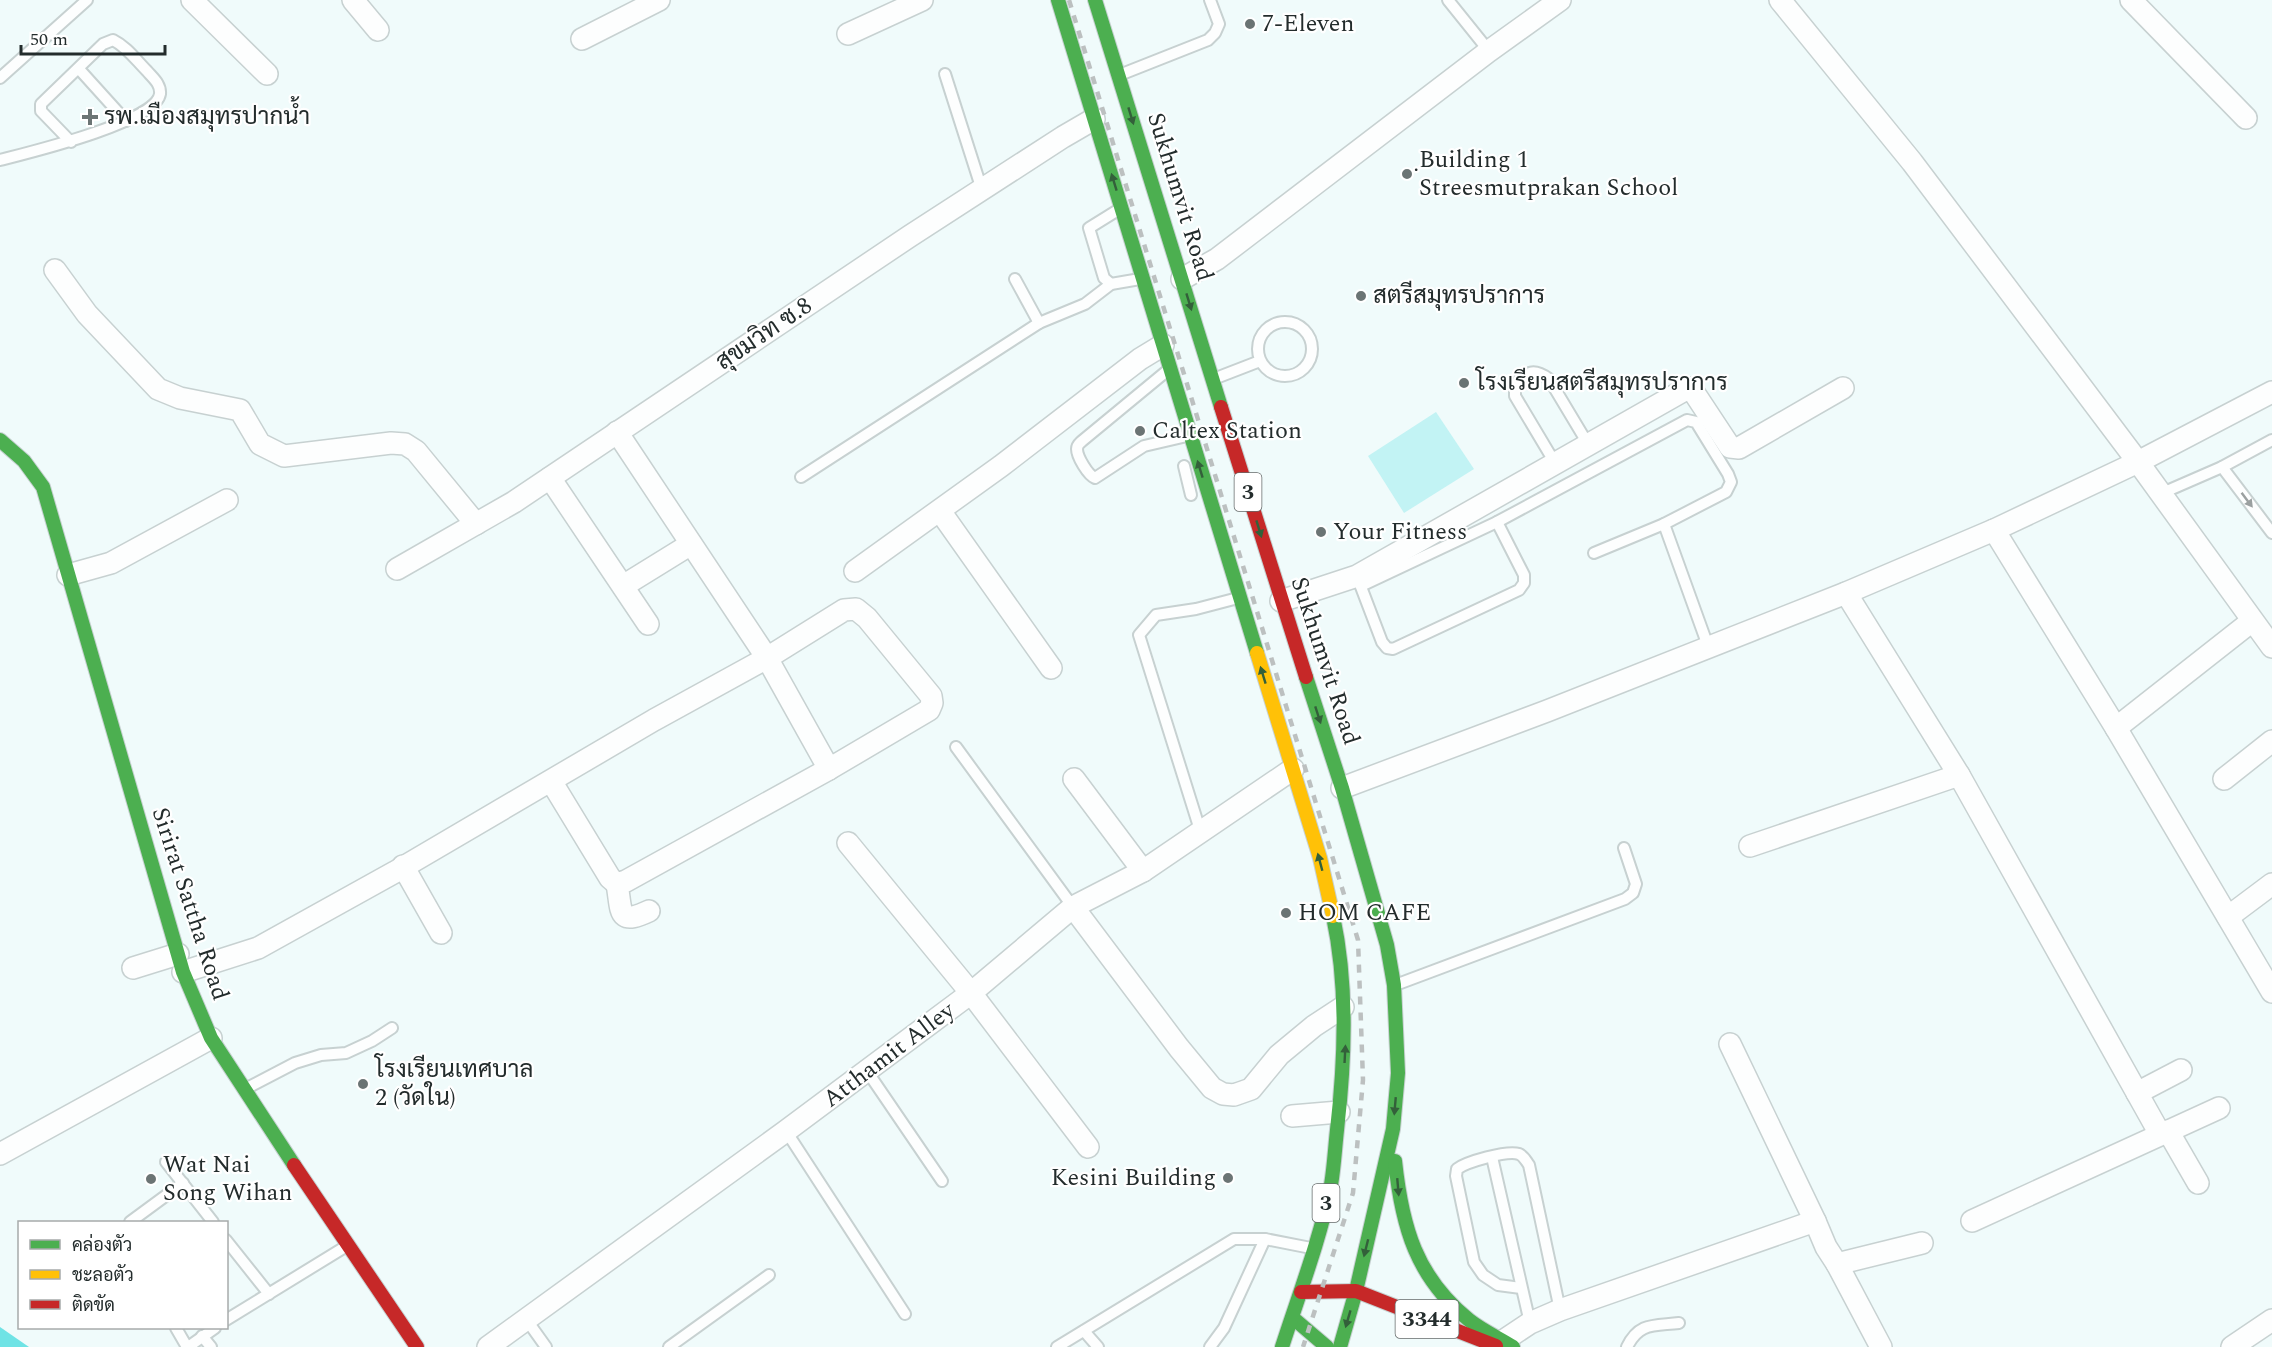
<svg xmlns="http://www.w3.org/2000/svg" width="2272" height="1347" viewBox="0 0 2272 1347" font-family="Spectral,Sarabun,serif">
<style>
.pitch{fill:#c2f3f4}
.water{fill:url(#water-ripples)}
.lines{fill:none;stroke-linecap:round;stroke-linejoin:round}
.lane-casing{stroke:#c7d1d1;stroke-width:14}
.street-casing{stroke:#c7d1d1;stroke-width:24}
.fast-casing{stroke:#c7d1d1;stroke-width:16}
.slow-casing{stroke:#c7d1d1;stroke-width:16}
.jam-casing{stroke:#c7d1d1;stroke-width:16}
.lane{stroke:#fdfefe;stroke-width:10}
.street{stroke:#fdfefe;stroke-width:21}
.fast{stroke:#4caf50;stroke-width:14}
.slow{stroke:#ffc107;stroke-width:14}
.jam{stroke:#c62828;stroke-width:14}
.rail{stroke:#bcc0c0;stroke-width:4.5;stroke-dasharray:8 8;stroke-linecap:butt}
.oneway{fill:#33603a}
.oneway2{fill:#9ba0a0}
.poi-dot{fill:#6b7474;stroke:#fff;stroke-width:2}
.labels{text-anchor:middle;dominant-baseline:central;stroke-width:4.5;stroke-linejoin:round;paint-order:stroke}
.shield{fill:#fff;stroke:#656b6b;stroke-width:1.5}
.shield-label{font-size:22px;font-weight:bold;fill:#232c2c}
.poi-label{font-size:24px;fill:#232c2c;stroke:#fff;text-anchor:start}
.street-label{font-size:24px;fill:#232c2c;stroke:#fff}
</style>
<defs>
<pattern id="water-ripples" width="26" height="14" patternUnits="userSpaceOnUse" patternTransform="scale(1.5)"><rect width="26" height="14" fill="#6fe3e5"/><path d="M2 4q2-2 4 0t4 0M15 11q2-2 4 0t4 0" fill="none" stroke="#60c3c5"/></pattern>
</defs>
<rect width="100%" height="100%" fill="#f0fbfb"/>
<path class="pitch" d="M 1436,412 L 1474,469 L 1404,513 L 1368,456 Z"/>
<path class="water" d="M 0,1327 L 29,1347 L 0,1347 Z"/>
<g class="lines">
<defs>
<g id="lane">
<path d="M 1448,0 L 1489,51"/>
<path d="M 79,69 L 126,121"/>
<path d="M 945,74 L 982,190"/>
<path d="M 1122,74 L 1208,40 L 1215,33 L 1219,24 L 1210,0"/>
<path d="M 0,78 L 87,0"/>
<path d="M 0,160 C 27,153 156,122 160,94 C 161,84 153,78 147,71 C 136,60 127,47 113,40 L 103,44 L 41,104 L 41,111 L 71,142"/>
<path d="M 1015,279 L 1039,323"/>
<path d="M 1111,284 L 1104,278 L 1089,228 L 1118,210"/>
<circle cx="1285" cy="349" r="27"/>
<path d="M 1168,370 L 1082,441 C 1079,444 1077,445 1077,449 C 1077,457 1088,475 1095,478 L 1144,446 L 1187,436"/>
<path d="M 1216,378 L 1260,361"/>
<path d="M 1555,463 L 1515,396 L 1515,385 C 1527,371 1534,368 1549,379 L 1588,444"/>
<path d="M 1184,466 L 1191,495"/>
<path d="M 2222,467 L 2272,533"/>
<path d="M 801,477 L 1039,323 L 1085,304 L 1111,284 L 1140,279"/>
<path d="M 2160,494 L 2222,467 L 2272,440"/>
<path d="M 1594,553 L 1664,524"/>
<path d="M 1358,579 L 1382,642 L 1387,648 L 1393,649 L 1519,590 L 1524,583 L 1524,575 L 1497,522"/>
<path d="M 1361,586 L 1497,522 L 1687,420 L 1696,422 L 1728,474 L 1731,482 L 1726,492 L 1664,524 L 1708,646"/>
<path d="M 956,747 L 1073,907"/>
<path d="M 1200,830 L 1139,635 L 1156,615 L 1196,609 L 1238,598"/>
<path d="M 1398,984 L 1625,899 L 1633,893 L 1636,884 L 1624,848"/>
<path d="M 867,1071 L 942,1181"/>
<path d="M 247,1088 L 295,1063 L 321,1055 L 346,1053 L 372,1041 L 392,1028"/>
<path d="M 786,1131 L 905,1314"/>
<path d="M 1492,1157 L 1530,1323"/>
<path d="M 166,1162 L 213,1222"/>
<path d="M 130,1222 L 183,1183"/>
<path d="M 226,1240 L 269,1294"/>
<path d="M 1521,1288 L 1498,1285 L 1483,1275 L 1474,1262 L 1456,1176 L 1457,1169 C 1466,1162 1507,1150 1519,1154 C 1524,1156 1526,1161 1529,1165 L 1560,1310"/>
<path d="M 526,1319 L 546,1347"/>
<path d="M 226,1320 L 345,1247"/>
<path d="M 176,1328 L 187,1347"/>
<path d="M 1084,1331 L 1098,1347"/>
<path d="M 202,1336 L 211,1347"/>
<path d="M 188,1347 L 215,1328"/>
<path d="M 669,1347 L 769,1275"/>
<path d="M 1057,1347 L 1234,1239 L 1265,1239 L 1311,1248"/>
<path d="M 1210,1347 L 1224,1328 L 1265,1239"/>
<path d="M 1627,1347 C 1639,1322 1654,1326 1679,1323"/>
</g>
<g id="street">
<path d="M 192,0 L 267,74"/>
<path d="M 353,0 L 378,30"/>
<path d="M 1780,0 L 1912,162 L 2138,462 L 2272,647"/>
<path d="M 2131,0 L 2246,118"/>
<path d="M 848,34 L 922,0"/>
<path d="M 582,39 L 659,0"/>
<path d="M 55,270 L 87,314 L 158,389 L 180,398 L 240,410 L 260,444 L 284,456 L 391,443 L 405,444 L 416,451 L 476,524"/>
<path d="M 1182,279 L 1217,259 L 1489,51 L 1560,0"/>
<path d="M 617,432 L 767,658 L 829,769"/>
<path d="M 550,478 L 648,624"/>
<path d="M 940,511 L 1051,668"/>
<path d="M 1994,530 L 2116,728 L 2272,992"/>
<path d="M 397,569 L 514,502 L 910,236 L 1063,137 L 1094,119"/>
<path d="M 855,571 L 1001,466 L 1140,359 L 1163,345"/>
<path d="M 68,575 L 111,563 L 227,500"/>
<path d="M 623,586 L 691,544"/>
<path d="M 1846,593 L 1959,775 L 2160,1134"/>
<path d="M 1281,601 L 1357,576 L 1688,388 L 1693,391 L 1730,447 L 1739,448 L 1843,388"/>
<path d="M 2116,728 L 2252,621"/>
<path d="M 1074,779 L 1143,871"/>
<path d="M 2224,779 L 2272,741"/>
<path d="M 1342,788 L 1547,711 L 1846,593 L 1994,530 L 2138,462 L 2272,392"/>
<path d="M 848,843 L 971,993 L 1088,1147"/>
<path d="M 1750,846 L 1959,775"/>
<path d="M 403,866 L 441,933"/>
<path d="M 617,884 C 622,912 617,926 649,911"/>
<path d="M 1073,907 L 1179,1048 L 1212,1088 L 1223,1094 L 1234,1095 L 1251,1089 L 1279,1055 L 1314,1026 L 1343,1007"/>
<path d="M 2228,917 L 2272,884"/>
<path d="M 133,968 L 178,954"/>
<path d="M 183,972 L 258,948 L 395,872 L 654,720 L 767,658 L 844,610 L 856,609 L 867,618 L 931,696 L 932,703 L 929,710 L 829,769 L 626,881 L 617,884 L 610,878 L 551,781"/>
<path d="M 2137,1093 L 2181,1070"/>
<path d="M 1292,1116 L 1339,1112"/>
<path d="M 2168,1131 L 2198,1183"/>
<path d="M 0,1154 L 211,1038"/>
<path d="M 1815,1221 L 1826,1247 L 1837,1264 L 1922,1243"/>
<path d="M 1972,1221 L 2219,1108"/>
<path d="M 1837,1264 L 1881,1347"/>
<path d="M 1503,1341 L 1530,1323 L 1560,1310 L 1815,1221 L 1730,1044"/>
<path d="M 488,1347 L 786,1131 L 971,993 L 1073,907 L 1143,871 L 1293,769"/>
<path d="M 2232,1347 L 2272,1320"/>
</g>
<g id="fast">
<path d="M 1058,0 L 1257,653"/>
<path d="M 1095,0 L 1221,407"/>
<path d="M 0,440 L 24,461 L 43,487 L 183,972 L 211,1038 L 294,1165"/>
<path d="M 1306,677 L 1342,788 L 1387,945 L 1394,985 L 1398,1073 L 1393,1129 L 1356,1291 L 1340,1347"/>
<path d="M 1395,1161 C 1402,1227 1416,1277 1469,1320 C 1483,1331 1499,1338 1513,1347"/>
<path d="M 1293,1318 L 1327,1347"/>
<path d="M 1282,1347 C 1299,1294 1320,1240 1331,1185 C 1334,1167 1335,1148 1337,1130 C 1345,1060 1348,986 1333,916"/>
</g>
<path id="slow" d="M 1257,653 L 1320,858 L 1333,916"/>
<g id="jam">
<path d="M 1221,407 L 1306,677"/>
<path d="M 294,1165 L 417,1347"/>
<path d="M 1301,1292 L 1356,1291 L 1496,1346"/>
</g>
</defs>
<use href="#lane" class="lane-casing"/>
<use href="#street" class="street-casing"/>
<use href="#fast" class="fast-casing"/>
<use href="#slow" class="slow-casing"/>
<use href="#jam" class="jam-casing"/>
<use href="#lane" class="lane"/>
<use href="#street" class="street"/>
<use href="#fast" class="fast"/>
<use href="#slow" class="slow"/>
<use href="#jam" class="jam"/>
<path class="rail" d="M 1069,0 L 1358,940 L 1363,1080 L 1353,1193 L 1303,1347"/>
</g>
<defs><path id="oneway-solid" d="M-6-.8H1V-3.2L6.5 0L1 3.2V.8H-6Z" transform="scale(1.5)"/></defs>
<g class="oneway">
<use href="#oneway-solid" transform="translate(1131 116) rotate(73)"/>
<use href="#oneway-solid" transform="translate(1114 182) rotate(-107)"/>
<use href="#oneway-solid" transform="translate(1189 302) rotate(73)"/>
<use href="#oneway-solid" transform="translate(1200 469) rotate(-107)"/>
<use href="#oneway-solid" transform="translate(1259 529) rotate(73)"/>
<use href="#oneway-solid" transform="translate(1263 675) rotate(-107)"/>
<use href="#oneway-solid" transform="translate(1318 715) rotate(72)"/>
<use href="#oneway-solid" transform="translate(1320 862) rotate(-105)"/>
<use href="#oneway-solid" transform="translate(1345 1054) rotate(-87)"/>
<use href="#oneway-solid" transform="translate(1395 1106) rotate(95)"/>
<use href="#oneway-solid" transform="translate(1398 1187) rotate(85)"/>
<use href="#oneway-solid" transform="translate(1366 1248) rotate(104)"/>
<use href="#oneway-solid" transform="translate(1348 1319) rotate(106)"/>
</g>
<use class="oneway2" href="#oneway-solid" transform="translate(2247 500) rotate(53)"/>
<g class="poi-dot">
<circle cx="1250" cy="24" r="6"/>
<path d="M87 108h6v6h6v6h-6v6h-6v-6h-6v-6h6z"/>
<circle cx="1407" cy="174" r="6"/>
<circle cx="1361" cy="296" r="6"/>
<circle cx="1464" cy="383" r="6"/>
<circle cx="1140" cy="431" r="6"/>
<circle cx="1321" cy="532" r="6"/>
<circle cx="1286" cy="913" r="6"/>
<circle cx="363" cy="1084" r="6"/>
<circle cx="1228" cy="1178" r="6"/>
<circle cx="151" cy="1179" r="6"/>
</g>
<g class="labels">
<g class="shield">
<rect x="1234.5" y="473" width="27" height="38" rx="4.5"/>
<rect x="1312.5" y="1184" width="27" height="38" rx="4.5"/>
<rect x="1395.5" y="1300" width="63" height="38" rx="4.5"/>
</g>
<g class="shield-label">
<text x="1248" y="492">3</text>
<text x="1326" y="1203">3</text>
<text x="1427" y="1319">3344</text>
</g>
<g class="poi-label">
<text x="1262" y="24">7-Eleven</text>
<text x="104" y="117">รพ.เมืองสมุทรปากน้ำ</text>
<text x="1419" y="160">ฺBuilding 1<tspan x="1419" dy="28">Streesmutprakan School</tspan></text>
<text x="1373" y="296">สตรีสมุทรปราการ</text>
<text x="1476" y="383">โรงเรียนสตรีสมุทรปราการ</text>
<text x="1152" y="431">Caltex Station</text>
<text x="1333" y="532">Your Fitness</text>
<text x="1298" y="913">HOM CAFE</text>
<text x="375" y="1070">โรงเรียนเทศบาล<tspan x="375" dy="28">2 (วัดใน)</tspan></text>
<text x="163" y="1165">Wat Nai<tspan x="163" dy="28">Song Wihan</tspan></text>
<text x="1216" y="1178" text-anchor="end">Kesini Building</text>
</g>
<g class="street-label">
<text transform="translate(1180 197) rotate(73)">Sukhumvit Road</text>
<text transform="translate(764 334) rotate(-34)">สุขมวิท ซ.8</text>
<text transform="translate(1325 661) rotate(72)">Sukhumvit Road</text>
<text transform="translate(190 904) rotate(72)">Sirirat Sattha Road</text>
<text transform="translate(889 1055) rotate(-37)">Atthamit Alley</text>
</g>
</g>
<rect x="18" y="1221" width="210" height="108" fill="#ffffff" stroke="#a7abab" stroke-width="1.5"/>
<rect x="30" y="1240" width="30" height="9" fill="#4caf50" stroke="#a7abab" stroke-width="1.5"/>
<text x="72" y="1251" font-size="18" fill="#232c2c">คล่องตัว</text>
<rect x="30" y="1270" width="30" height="9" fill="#ffc107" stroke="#a7abab" stroke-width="1.5"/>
<text x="72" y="1281" font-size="18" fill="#232c2c">ชะลอตัว</text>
<rect x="30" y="1300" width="30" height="9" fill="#c62828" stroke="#a7abab" stroke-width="1.5"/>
<text x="72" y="1311" font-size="18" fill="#232c2c">ติดขัด</text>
<path d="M21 45v9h144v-9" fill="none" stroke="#232c2c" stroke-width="3"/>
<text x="30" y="45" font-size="18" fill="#232c2c" stroke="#ffffff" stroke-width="4.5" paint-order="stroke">50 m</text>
</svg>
